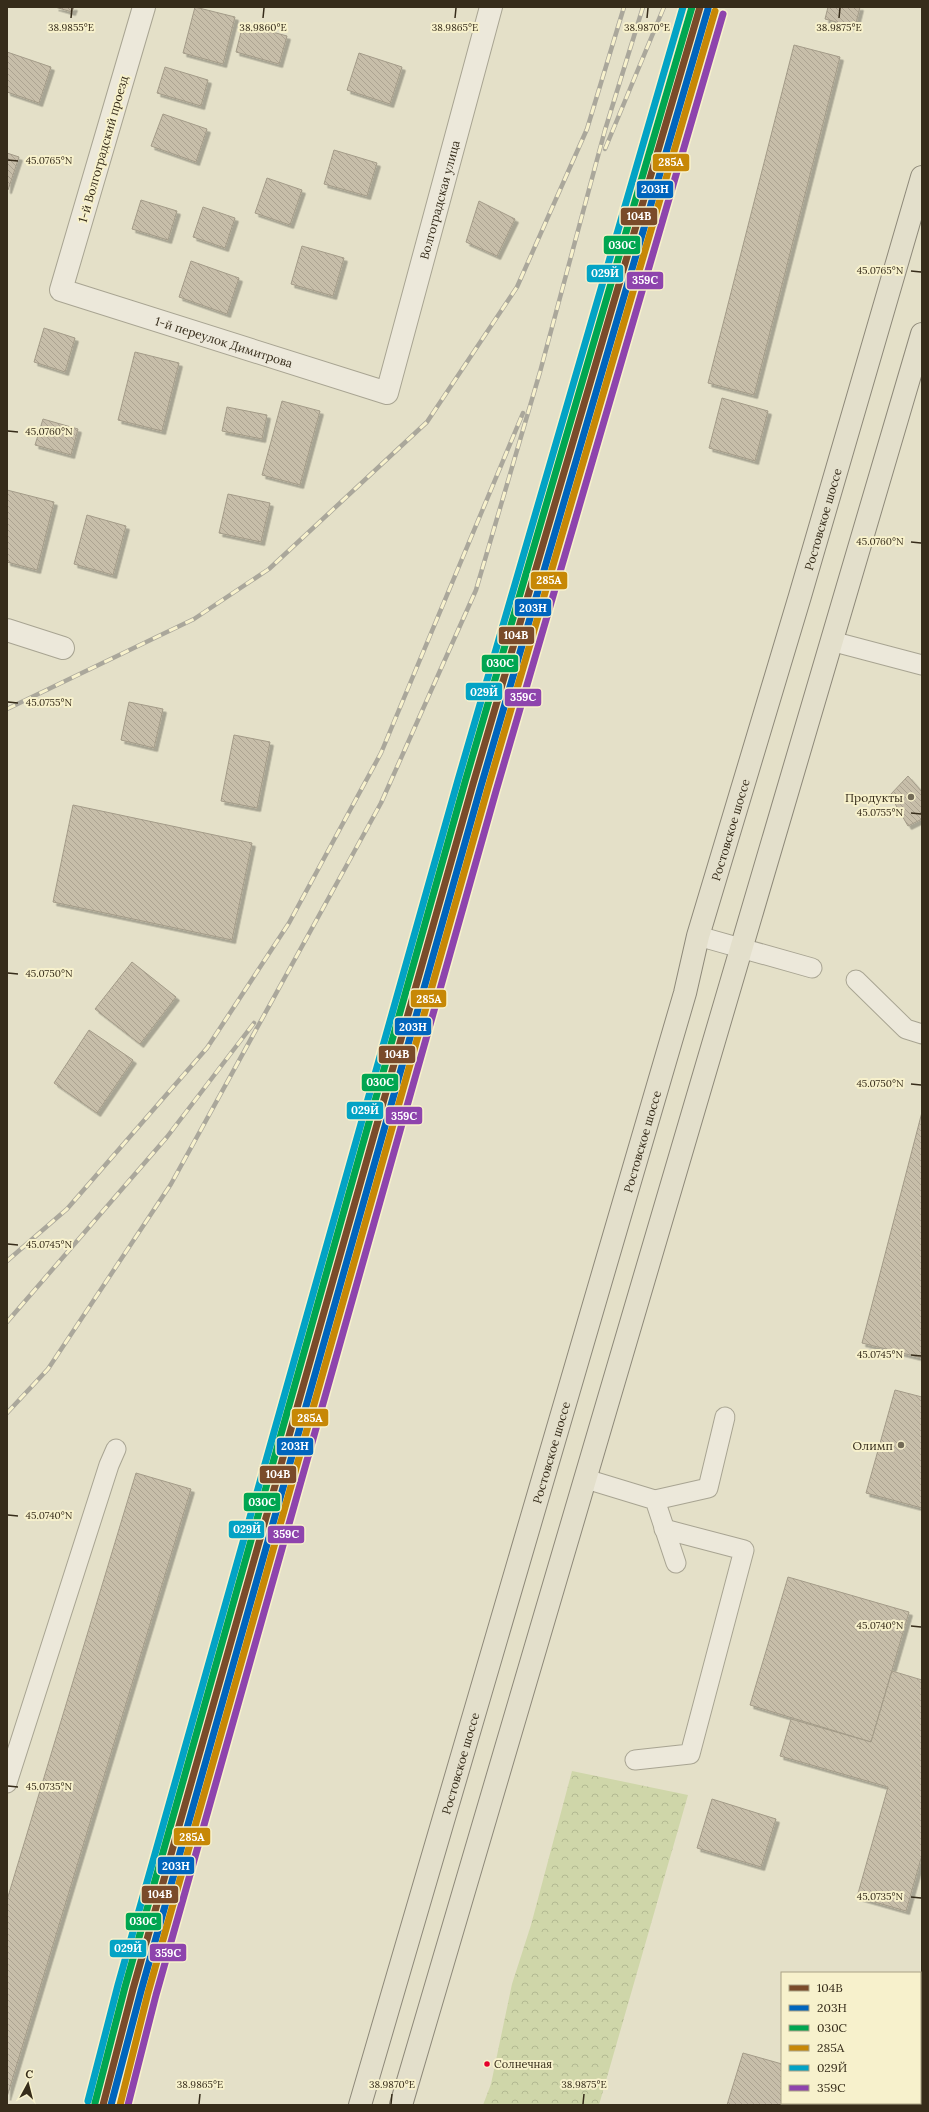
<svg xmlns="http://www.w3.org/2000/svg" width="929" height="2112" viewBox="0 0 929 2112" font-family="Lora,serif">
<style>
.forest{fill:url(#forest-crowns)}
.building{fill:url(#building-back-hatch);stroke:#a39b88;filter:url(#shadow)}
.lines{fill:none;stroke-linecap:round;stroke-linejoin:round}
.service-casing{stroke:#a8a492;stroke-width:21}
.minor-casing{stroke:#a8a492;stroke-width:24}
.primary-casing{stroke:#8e8979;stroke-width:24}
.service{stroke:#ece8da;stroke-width:19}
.minor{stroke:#ece8da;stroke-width:22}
.primary{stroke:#e3dfcb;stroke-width:22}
.rail-casing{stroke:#aaa79b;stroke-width:4.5}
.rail{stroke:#f7f1cc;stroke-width:3;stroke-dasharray:9;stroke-linecap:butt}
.rail-1-casing{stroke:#f7f1cc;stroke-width:10}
.rail-2-casing{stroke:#f7f1cc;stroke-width:10}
.rail-3-casing{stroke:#f7f1cc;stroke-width:10}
.rail-4-casing{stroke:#f7f1cc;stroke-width:10}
.rail-5-casing{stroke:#f7f1cc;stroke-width:10}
.rail-6-casing{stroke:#f7f1cc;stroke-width:10}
.rail-1{stroke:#7a4b2a;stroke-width:7}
.rail-2{stroke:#0065bd;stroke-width:7}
.rail-3{stroke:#00a651;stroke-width:7}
.rail-4{stroke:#c78806;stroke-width:7}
.rail-5{stroke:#03a3c5;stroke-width:7}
.rail-6{stroke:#8e44ad;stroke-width:7}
.ticks{fill:none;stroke:#362c1a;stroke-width:1.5}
.poi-dot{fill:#736b57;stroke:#f7f1cc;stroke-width:1.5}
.bus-dot{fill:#e4002b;stroke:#f7f1cc;stroke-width:1.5}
.labels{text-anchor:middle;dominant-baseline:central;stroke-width:4;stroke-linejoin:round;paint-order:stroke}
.bus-label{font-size:11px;fill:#362c1a;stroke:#f7f1cc;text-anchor:start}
.street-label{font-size:12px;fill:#362c1a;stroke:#f7f1cc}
.poi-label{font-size:12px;fill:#362c1a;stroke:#f7f1cc;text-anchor:end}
.ticks-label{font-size:10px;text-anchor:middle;fill:#362c1a;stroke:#f7f1cc;stroke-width:4;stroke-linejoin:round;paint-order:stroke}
.line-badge{stroke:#f7f1cc;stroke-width:1.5}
.badge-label{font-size:11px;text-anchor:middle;font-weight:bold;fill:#fff}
</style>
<defs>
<pattern id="forest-crowns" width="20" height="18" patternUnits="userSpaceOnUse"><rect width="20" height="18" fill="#cfd6a9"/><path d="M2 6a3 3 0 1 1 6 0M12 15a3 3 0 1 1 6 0" fill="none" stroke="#b2b891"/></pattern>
<pattern id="building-back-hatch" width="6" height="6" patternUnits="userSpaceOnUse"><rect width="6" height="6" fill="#c7bea9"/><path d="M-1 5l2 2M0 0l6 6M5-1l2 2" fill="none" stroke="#aca391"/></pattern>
<filter id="shadow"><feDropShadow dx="3.5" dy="3.5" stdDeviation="0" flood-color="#0004"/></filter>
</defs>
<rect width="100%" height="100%" fill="#e4e0c8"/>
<path class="forest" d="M 572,1771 L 688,1795 L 599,2105 L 483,2105 L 491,2084 L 512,1984 L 531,1925 Z"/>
<g class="building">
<path d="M 55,7 L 74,7 L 72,12 Z"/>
<path d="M 195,7 L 235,17 L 223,64 L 183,53 Z"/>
<path d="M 828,7 L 860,7 L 855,27 L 825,19 Z"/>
<path d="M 243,24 L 287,36 L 279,64 L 236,52 Z"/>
<path d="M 794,45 L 840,57 L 754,395 L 708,383 Z"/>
<path d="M 7,52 L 51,67 L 39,103 L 7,92 Z"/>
<path d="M 359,53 L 402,67 L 390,104 L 347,90 Z"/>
<path d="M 165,67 L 208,80 L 201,106 L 157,93 Z"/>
<path d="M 163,114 L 207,129 L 196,162 L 151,146 Z"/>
<path d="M 334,150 L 377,163 L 367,196 L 324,184 Z"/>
<path d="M 7,153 L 19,157 L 8,190 L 7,190 Z"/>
<path d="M 267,178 L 302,190 L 290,225 L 255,213 Z"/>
<path d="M 141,200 L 177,211 L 168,240 L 132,229 Z"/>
<path d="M 479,201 L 515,219 L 497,256 L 466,242 Z"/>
<path d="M 203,207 L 235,218 L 225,248 L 193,237 Z"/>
<path d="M 302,246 L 344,258 L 333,296 L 291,284 Z"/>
<path d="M 191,261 L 239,278 L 227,314 L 179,297 Z"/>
<path d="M 44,328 L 75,338 L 65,372 L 34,362 Z"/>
<path d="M 135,352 L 179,363 L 162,431 L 118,420 Z"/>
<path d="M 722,398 L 768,411 L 755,461 L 709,448 Z"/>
<path d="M 282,401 L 320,411 L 300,485 L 262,475 Z"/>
<path d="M 227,407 L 267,415 L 262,439 L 222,431 Z"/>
<path d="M 43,419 L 78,429 L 71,455 L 35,445 Z"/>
<path d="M 7,490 L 54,502 L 37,570 L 7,562 Z"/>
<path d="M 228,494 L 270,503 L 261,542 L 219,533 Z"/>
<path d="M 87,515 L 126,526 L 113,575 L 74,564 Z"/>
<path d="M 129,702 L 163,709 L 154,748 L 121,740 Z"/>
<path d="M 234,735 L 270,742 L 257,808 L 221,801 Z"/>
<path d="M 908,776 L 922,792 L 922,819 L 908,826 L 890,795 Z"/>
<path d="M 73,805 L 252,843 L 232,940 L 53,902 Z"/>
<path d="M 132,962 L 176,997 L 140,1044 L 95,1009 Z"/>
<path d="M 89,1030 L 133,1060 L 97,1113 L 54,1083 Z"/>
<path d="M 922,1112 L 922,1358 L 862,1343 Z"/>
<path d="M 895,1390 L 922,1397 L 922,1508 L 866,1493 Z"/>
<path d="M 136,1473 L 191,1489 L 7,2097 L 7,1900 Z"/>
<path d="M 788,1577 L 909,1612 L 871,1742 L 750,1705 Z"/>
<path d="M 892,1671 L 922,1680 L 922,1855 L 906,1911 L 857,1897 L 888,1787 L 780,1756 L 791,1719 L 871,1742 Z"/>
<path d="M 712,1799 L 776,1819 L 761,1867 L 697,1848 Z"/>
<path d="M 743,2053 L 782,2064 L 782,2103 L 918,2103 L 922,2105 L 727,2105 Z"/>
</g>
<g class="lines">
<defs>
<g id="service">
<path d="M 831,641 L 922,665"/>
<path d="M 698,936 L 812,968"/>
<path d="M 856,980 L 906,1029 L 922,1034"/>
<path d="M 586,1479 L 655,1500 L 676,1563"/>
<path d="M 655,1500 L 708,1488 L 725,1417"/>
<path d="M 635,1760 L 690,1754 L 744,1550 L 664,1529"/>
<path d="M 7,1783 L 109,1465 L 116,1449"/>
</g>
<g id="minor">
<path id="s1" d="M 144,7 L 61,290 L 387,393 L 491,7"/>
<path d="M 7,630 L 63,648"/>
</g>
<g id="primary">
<path id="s2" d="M 360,2105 L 685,993 L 698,936 L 800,596 L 922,177"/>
<path d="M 401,2105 L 922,334"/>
</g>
</defs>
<use href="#service" class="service-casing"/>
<use href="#minor" class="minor-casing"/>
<use href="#primary" class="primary-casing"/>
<use href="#service" class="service"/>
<use href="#minor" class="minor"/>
<use href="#primary" class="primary"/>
<defs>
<g id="rail">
<path d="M 605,149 L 664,7"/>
<path d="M 7,709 L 194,619 L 269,569 L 427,422 L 517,287 L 587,129 L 624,7"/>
<path d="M 7,1261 L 67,1209 L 207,1048 L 289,923 L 381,753 L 523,413"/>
<path d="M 7,1322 L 167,1137 L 254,1023"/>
<path d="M 7,1413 L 48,1369 L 171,1184 L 381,803 L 476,590 L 540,372 L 605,130 L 643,7"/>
</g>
</defs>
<use href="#rail" class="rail-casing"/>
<use href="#rail" class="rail"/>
<defs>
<path id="rail-1" d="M 103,2105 L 133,1989 L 473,784 L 700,7"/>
<path id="rail-2" d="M 111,2105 L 141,1991 L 481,786 L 708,9"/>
<path id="rail-3" d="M 95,2103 L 125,1987 L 465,782 L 692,7"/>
<path id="rail-4" d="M 120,2105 L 148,1993 L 488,788 L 715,11"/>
<path id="rail-5" d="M 88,2101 L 118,1985 L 458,780 L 683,7"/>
<path id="rail-6" d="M 128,2105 L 156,1995 L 496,791 L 723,14"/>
</defs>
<use href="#rail-1" class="rail-1-casing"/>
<use href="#rail-2" class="rail-2-casing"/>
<use href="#rail-3" class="rail-3-casing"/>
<use href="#rail-4" class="rail-4-casing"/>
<use href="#rail-5" class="rail-5-casing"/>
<use href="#rail-6" class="rail-6-casing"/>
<use href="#rail-1" class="rail-1"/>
<use href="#rail-2" class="rail-2"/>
<use href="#rail-3" class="rail-3"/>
<use href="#rail-4" class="rail-4"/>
<use href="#rail-5" class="rail-5"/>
<use href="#rail-6" class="rail-6"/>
</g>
<path class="ticks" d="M 71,18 L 72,8M 263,18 L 264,8M 455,18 L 456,8M 647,18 L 648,8M 839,18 L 840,8M 8,160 L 18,161M 911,271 L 921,272M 8,431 L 18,432M 911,542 L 921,543M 8,702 L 18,703M 911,813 L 921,814M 8,973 L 18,974M 911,1084 L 921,1085M 8,1244 L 18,1245M 911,1355 L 921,1356M 8,1515 L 18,1516M 911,1626 L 921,1627M 8,1786 L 18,1787M 911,1897 L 921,1898M 199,2104 L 200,2094M 391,2104 L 392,2094M 583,2104 L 584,2094"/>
<g class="poi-dot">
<circle cx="911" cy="797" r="4"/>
<circle cx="901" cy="1445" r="4"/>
</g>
<circle class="bus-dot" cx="487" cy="2064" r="3.5"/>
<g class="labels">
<g class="bus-label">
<text x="494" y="2064">Солнечная</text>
</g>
<g class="street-label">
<text transform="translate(103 149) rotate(-74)">1-й Волгоградский проезд</text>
<text stroke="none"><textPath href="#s1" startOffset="837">Волгоградская улица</textPath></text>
<text stroke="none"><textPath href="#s1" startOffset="466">1-й переулок Димитрова</textPath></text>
<text stroke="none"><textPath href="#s2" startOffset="1652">Ростовское шоссе</textPath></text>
<text stroke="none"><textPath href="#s2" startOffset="1328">Ростовское шоссе</textPath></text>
<text stroke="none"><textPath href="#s2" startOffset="1004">Ростовское шоссе</textPath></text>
<text stroke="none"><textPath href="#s2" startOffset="680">Ростовское шоссе</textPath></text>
<text stroke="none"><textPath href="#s2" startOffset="356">Ростовское шоссе</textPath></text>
</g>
<g class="poi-label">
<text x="903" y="797">Продукты</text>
<text x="893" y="1445">Олимп</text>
</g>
</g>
<g class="ticks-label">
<text x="71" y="31">38.9855°E</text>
<text x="263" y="31">38.9860°E</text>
<text x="455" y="31">38.9865°E</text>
<text x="647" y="31">38.9870°E</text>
<text x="839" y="31">38.9875°E</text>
<text x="49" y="164">45.0765°N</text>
<text x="880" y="274">45.0765°N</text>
<text x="49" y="435">45.0760°N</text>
<text x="880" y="545">45.0760°N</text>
<text x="49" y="706">45.0755°N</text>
<text x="880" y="816">45.0755°N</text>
<text x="49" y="977">45.0750°N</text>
<text x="880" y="1087">45.0750°N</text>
<text x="49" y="1248">45.0745°N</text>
<text x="880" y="1358">45.0745°N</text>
<text x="49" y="1519">45.0740°N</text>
<text x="880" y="1629">45.0740°N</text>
<text x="49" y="1790">45.0735°N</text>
<text x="880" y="1900">45.0735°N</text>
<text x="200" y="2088">38.9865°E</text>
<text x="392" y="2088">38.9870°E</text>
<text x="584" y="2088">38.9875°E</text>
</g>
<g class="line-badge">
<rect x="652" y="153" width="38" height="19" rx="4" fill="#c78806"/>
<rect x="636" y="180" width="38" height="19" rx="4" fill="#0065bd"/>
<rect x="620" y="207" width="38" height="19" rx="4" fill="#7a4b2a"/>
<rect x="603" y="235" width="38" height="20" rx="4" fill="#00a651"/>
<rect x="586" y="264" width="38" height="19" rx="4" fill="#03a3c5"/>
<rect x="626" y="271" width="38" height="19" rx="4" fill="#8e44ad"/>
<rect x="530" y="571" width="38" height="19" rx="4" fill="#c78806"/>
<rect x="514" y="598" width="38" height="19" rx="4" fill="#0065bd"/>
<rect x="498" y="626" width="37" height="19" rx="4" fill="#7a4b2a"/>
<rect x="481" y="654" width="38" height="19" rx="4" fill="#00a651"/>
<rect x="465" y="682" width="38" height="19" rx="4" fill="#03a3c5"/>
<rect x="504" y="688" width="38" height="19" rx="4" fill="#8e44ad"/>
<rect x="410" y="989" width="37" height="19" rx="4" fill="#c78806"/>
<rect x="394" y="1017" width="38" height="19" rx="4" fill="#0065bd"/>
<rect x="378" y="1045" width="38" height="19" rx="4" fill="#7a4b2a"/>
<rect x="361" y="1073" width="38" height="19" rx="4" fill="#00a651"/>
<rect x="346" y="1101" width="38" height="19" rx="4" fill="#03a3c5"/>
<rect x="385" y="1106" width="38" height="19" rx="4" fill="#8e44ad"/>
<rect x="291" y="1408" width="38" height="19" rx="4" fill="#c78806"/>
<rect x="276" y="1437" width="38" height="19" rx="4" fill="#0065bd"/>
<rect x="259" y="1465" width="38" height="19" rx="4" fill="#7a4b2a"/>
<rect x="243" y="1492" width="38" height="20" rx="4" fill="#00a651"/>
<rect x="228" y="1520" width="37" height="19" rx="4" fill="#03a3c5"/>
<rect x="267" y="1525" width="38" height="19" rx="4" fill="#8e44ad"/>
<rect x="173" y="1827" width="38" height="19" rx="4" fill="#c78806"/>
<rect x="157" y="1856" width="38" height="19" rx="4" fill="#0065bd"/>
<rect x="141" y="1885" width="38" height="19" rx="4" fill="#7a4b2a"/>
<rect x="125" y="1912" width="37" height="19" rx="4" fill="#00a651"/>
<rect x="109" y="1939" width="38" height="19" rx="4" fill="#03a3c5"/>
<rect x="149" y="1943" width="38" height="19" rx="4" fill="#8e44ad"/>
</g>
<g class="badge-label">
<text x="671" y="166">285А</text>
<text x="655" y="193">203Н</text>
<text x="639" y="220">104В</text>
<text x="622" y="249">030C</text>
<text x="605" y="277">029Й</text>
<text x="645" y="284">359С</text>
<text x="549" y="584">285А</text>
<text x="533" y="612">203Н</text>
<text x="516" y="639">104В</text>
<text x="500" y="667">030C</text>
<text x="484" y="696">029Й</text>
<text x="523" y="701">359С</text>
<text x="429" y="1003">285А</text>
<text x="413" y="1031">203Н</text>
<text x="397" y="1058">104В</text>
<text x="380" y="1086">030C</text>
<text x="365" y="1114">029Й</text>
<text x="404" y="1120">359С</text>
<text x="310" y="1422">285А</text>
<text x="295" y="1450">203Н</text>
<text x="278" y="1478">104В</text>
<text x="262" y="1506">030C</text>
<text x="247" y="1533">029Й</text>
<text x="286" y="1538">359С</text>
<text x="192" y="1841">285А</text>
<text x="176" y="1870">203Н</text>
<text x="160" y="1898">104В</text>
<text x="143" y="1925">030C</text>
<text x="128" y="1952">029Й</text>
<text x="168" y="1957">359С</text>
</g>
<rect width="929" height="2112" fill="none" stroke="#362c1a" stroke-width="16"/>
<rect x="781" y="1972" width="140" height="132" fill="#f7f1cc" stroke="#aaa285"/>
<rect x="789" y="1985" width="20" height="6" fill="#7a4b2a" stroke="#aaa285"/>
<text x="817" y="1992" font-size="12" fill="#362c1a">104В</text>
<rect x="789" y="2005" width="20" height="6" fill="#0065bd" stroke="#aaa285"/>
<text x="817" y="2012" font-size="12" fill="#362c1a">203Н</text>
<rect x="789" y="2025" width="20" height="6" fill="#00a651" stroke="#aaa285"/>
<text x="817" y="2032" font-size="12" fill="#362c1a">030C</text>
<rect x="789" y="2045" width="20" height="6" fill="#c78806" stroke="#aaa285"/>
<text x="817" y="2052" font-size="12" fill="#362c1a">285А</text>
<rect x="789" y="2065" width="20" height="6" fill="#03a3c5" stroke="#aaa285"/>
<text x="817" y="2072" font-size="12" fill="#362c1a">029Й</text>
<rect x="789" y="2085" width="20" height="6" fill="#8e44ad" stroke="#aaa285"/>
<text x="817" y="2092" font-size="12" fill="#362c1a">359С</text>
<g transform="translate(28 2084) rotate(7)" stroke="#f7f1cc" stroke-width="3" paint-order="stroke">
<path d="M0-3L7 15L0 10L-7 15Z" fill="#362c1a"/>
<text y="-6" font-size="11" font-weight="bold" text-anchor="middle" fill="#362c1a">С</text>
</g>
</svg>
